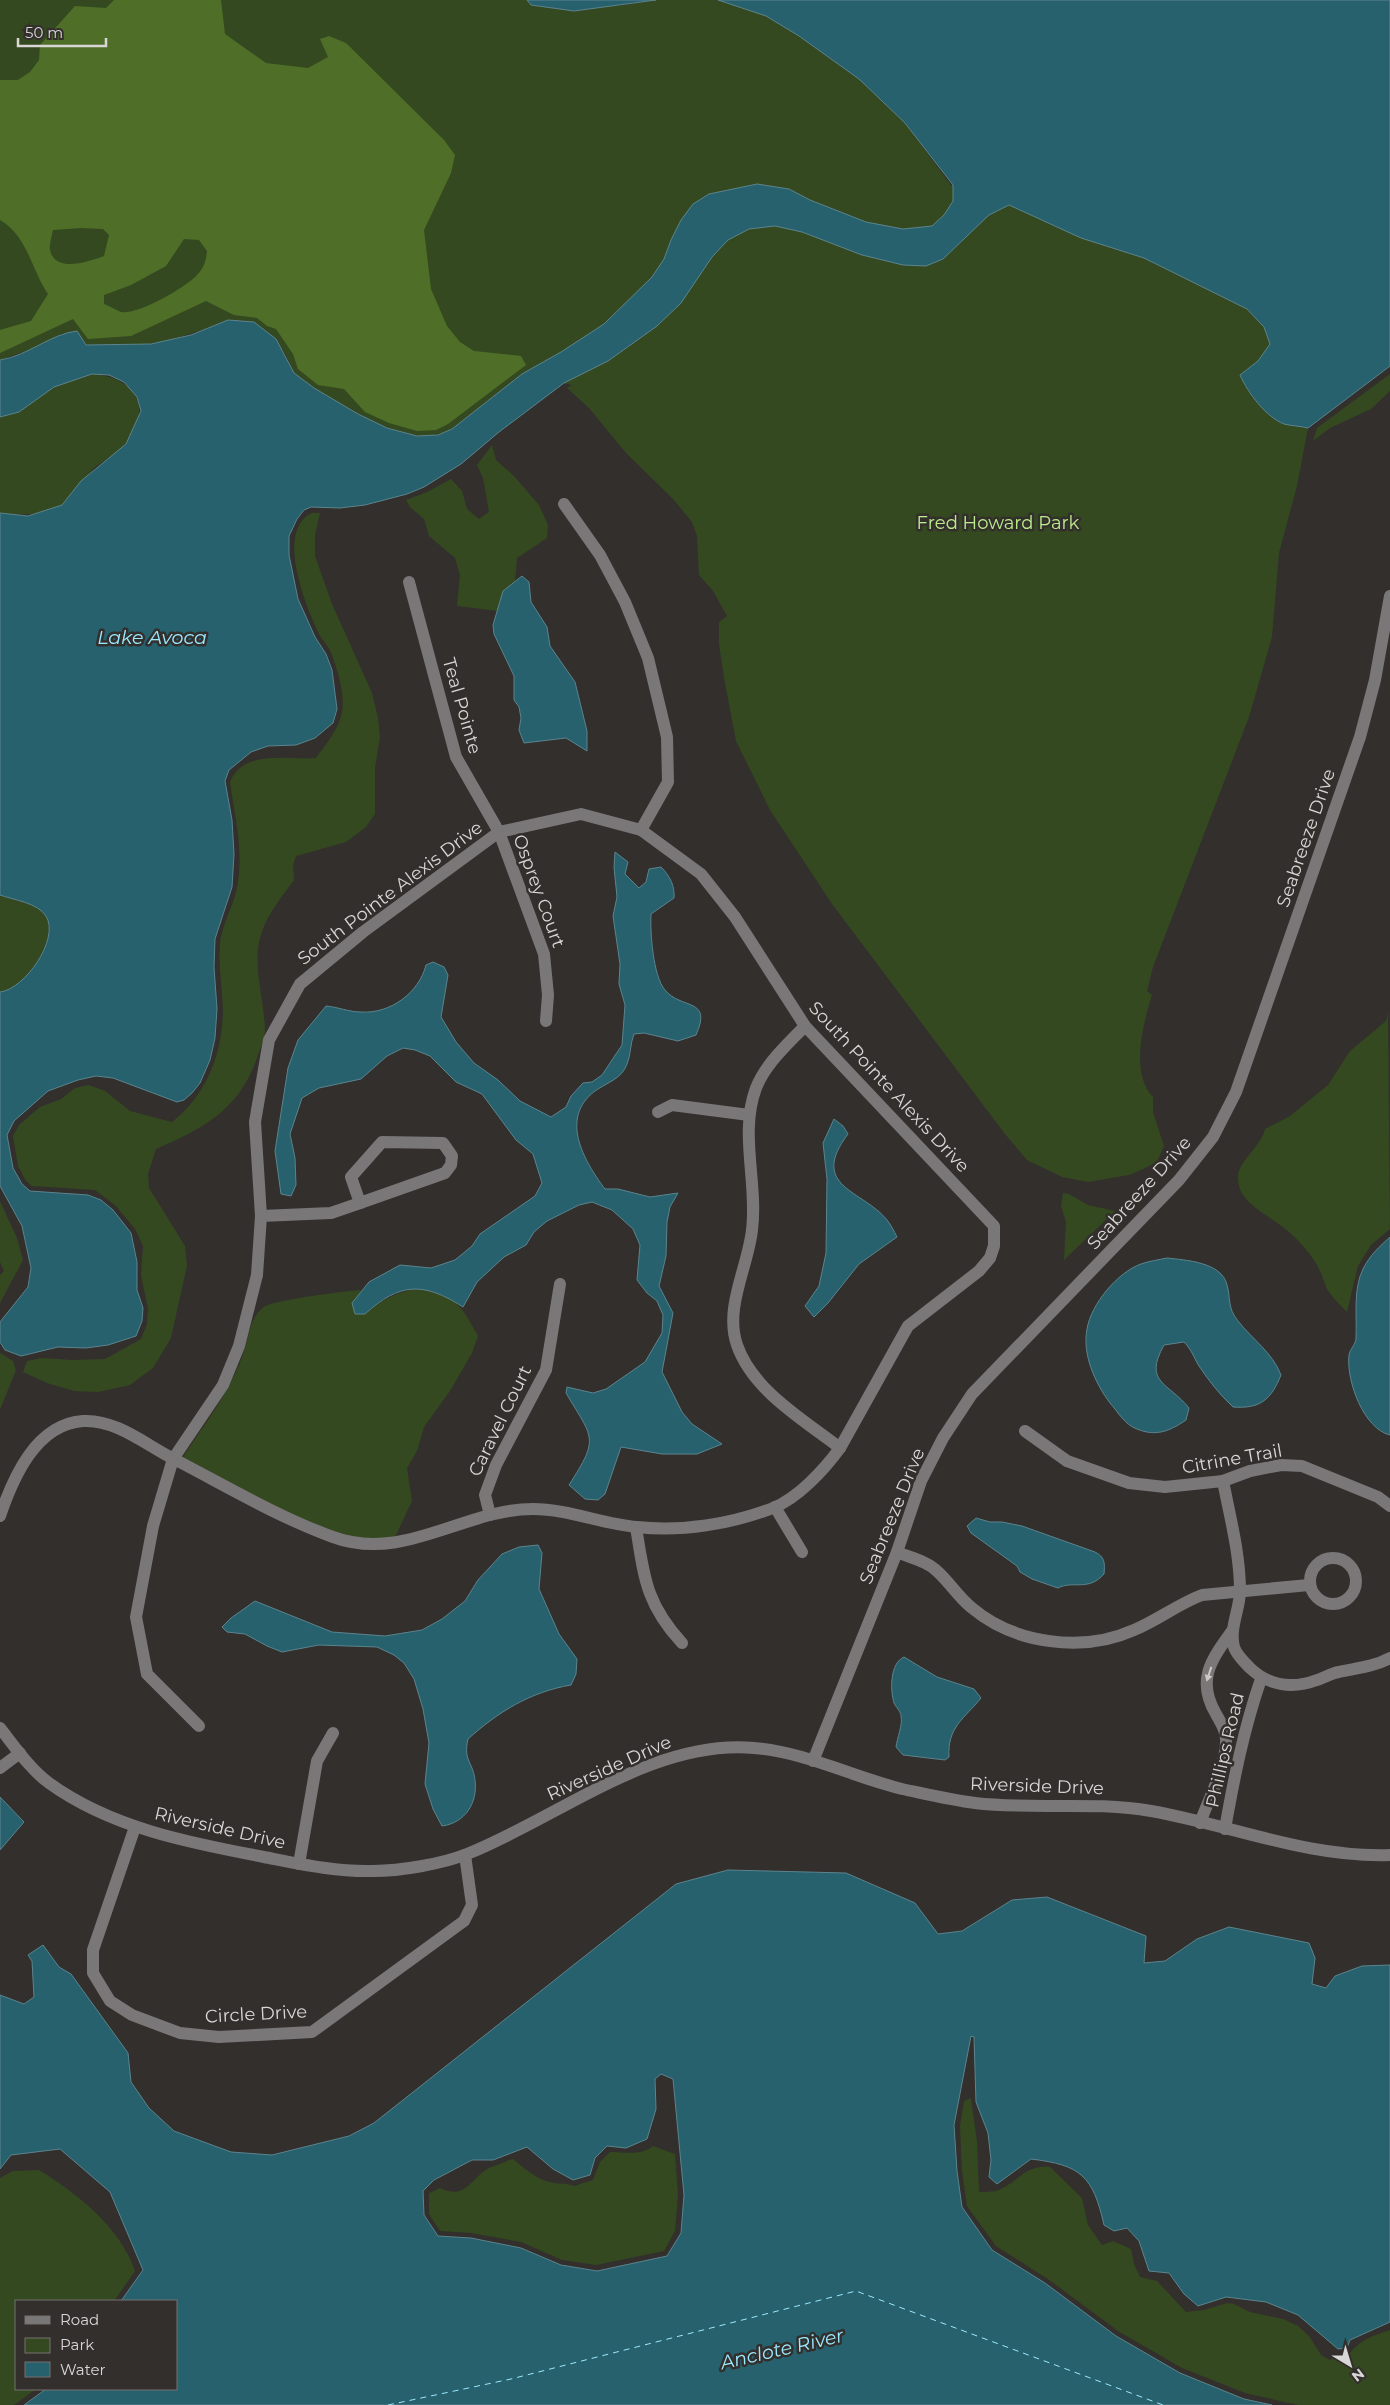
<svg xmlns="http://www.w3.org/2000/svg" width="1390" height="2405" viewBox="0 0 1390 2405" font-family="Montserrat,sans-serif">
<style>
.green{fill:#354920}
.forest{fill:#4f6f28;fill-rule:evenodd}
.water{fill:#27616e;stroke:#5c848d;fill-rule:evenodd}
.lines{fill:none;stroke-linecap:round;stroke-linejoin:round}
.ferry{stroke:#9be9fe;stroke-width:1;stroke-dasharray:6 5;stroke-linecap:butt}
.minor{stroke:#7a7778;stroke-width:12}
.oneway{fill:#cbc9c8}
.labels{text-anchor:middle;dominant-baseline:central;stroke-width:5;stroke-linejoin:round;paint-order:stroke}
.park-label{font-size:18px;fill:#bcec8a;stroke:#322f2d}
.street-label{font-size:18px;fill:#d9d7d6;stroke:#322f2d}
.water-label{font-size:19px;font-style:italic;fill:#9be9fe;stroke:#322f2d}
</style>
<rect width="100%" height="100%" fill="#322f2d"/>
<g class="green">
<path d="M 0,0 L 527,0 L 531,5 L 617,6 L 656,0 L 718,0 L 766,16 L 799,36 L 859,79 L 905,123 L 951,185 L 1009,205 L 1081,238 L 1144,258 L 1247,309 L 1264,327 L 1270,344 L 1258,361 L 1240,375 L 1283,423 L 1308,428 L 1297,486 L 1279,553 L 1272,637 L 1249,717 L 1153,967 L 1147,991 L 1152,995 C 1143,1024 1130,1073 1153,1097 L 1153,1112 L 1164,1146 L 1157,1162 L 1143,1169 L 1129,1175 L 1088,1182 L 1062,1177 L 1027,1160 L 1005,1134 L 832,904 L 770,810 L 736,741 L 724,678 L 719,644 L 719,622 L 727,616 L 713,591 L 699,575 L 697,536 L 692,522 L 674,500 L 626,453 L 589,408 L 567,388 L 572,385 L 522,374 L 452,429 C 441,434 431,437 419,436 C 392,435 310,393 294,373 C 289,366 288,354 281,349 C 266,337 245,329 228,320 C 184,338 136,352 87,345 C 79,344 70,337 63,333 L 35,348 L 0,360 Z"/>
<path d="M 92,374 C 135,377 154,407 126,443 C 118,454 103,460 93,469 C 83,480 73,499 60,506 C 41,516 21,515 0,513 L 0,417 L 19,412 L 54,387 Z"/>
<path d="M 1390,374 L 1390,391 L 1371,409 L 1330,428 L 1313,441 L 1317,428 Z"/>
<path d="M 492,445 L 496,460 L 514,476 L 539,505 L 548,525 L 547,538 L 517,558 L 515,581 L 503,591 L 498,611 L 457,606 L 460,575 L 455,558 L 429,536 L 424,519 L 410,507 L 406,500 L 427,492 L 451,479 L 462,491 L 467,509 L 479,519 L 489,512 L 483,478 L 477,465 Z"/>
<path d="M 312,513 L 320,513 L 315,535 L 315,556 L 332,604 L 372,693 L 378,718 L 380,738 L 375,767 L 375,814 L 366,827 L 346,842 L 296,856 L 293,865 L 294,880 C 280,899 264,918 259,942 C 254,972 264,1000 265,1029 C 265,1037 261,1047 258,1055 C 241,1108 204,1129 156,1149 L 148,1174 L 149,1188 L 185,1246 L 187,1266 L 171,1338 L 153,1368 L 130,1385 L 98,1392 L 74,1391 L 47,1383 L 23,1372 L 27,1361 L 42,1358 L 72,1360 L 105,1359 L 141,1339 L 147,1324 L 148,1309 L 141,1275 L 143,1246 L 135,1229 L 116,1206 L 95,1190 L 32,1186 L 26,1181 L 18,1166 L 13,1136 L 19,1125 L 40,1107 L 61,1099 L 75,1088 L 89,1085 L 105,1091 L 130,1111 L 172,1122 C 207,1095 223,1052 223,1008 C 222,986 218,965 220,943 C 222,924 233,907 237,888 C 244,851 235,819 230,782 C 243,749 287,760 316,758 C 326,744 339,729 342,712 C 345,694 338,672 332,655 C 330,648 324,642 320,636 C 307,610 274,530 312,513 Z"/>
<path d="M 0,895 C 14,900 38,903 46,916 C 59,939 25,989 0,992 Z"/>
<path d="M 1388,1012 L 1390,1229 L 1371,1245 L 1358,1266 L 1347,1312 C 1340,1305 1332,1297 1327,1289 C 1324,1283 1323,1276 1320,1271 C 1313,1255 1297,1238 1283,1227 C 1267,1214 1238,1203 1238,1178 C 1237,1162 1261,1147 1265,1129 L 1290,1116 L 1328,1085 L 1350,1051 L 1386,1021 Z"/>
<path d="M 1063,1193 L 1069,1194 L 1088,1205 L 1115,1211 L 1064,1260 L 1066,1222 L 1061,1206 Z"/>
<path d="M 0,1201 L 17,1238 L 23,1260 L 0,1303 L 0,1275 L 4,1271 L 0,1262 Z"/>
<path d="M 420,1288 C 457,1297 461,1305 478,1336 L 472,1353 L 450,1391 L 424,1427 L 417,1451 L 407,1468 L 412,1501 L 395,1537 C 385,1538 374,1539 364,1538 C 311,1531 232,1482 183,1457 C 206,1422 233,1388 245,1348 C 250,1333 250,1317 264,1307 C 273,1300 346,1291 361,1290 L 360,1292 L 365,1314 C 382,1299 397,1292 420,1288 Z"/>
<path d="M 0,1353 L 13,1361 L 16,1370 L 0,1410 Z"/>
<path d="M 971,2098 L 977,2142 L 979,2192 C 985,2192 993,2192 999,2190 C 1020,2181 1024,2165 1050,2167 L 1082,2198 L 1088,2225 L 1102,2245 L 1113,2241 L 1131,2249 L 1134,2264 L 1140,2277 L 1157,2281 L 1186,2312 L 1204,2310 L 1227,2303 L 1234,2304 L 1250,2312 L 1283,2319 L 1298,2326 L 1309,2336 L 1321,2355 L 1330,2360 L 1339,2354 L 1350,2353 C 1360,2340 1374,2335 1390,2330 L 1390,2405 L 1298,2405 L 1245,2393 L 1182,2368 L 1118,2331 L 1048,2279 L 996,2246 L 967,2206 L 962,2171 L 960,2126 L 964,2101 Z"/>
<path d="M 653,2146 L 675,2154 L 678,2194 L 675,2231 L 664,2251 L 596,2265 L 562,2260 L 521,2242 L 471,2233 L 440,2231 L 429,2214 L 429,2193 L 440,2188 C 463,2199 468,2184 484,2171 C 491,2166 501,2164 509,2160 L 513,2159 C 525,2169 539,2181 554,2183 C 562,2184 567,2183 574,2186 L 593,2180 L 600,2162 L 610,2152 C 624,2152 641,2156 653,2146 Z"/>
<path d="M 39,2170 C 78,2194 120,2227 135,2271 L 114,2301 L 16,2301 L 16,2389 L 36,2389 L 14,2405 L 0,2405 L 0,2178 L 13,2171 Z"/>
</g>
<path class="forest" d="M 114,0 L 221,0 L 225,34 L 266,63 L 308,68 L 328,57 L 320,39 L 329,36 L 346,43 L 444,140 L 455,155 L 451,173 L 424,230 L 431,289 L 447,326 L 460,342 L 474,351 L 521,356 L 526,365 L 448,424 L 436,430 L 417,431 L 389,423 L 365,412 L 344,389 L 318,385 L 298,369 L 293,354 L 276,329 L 267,326 L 257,318 L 234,315 L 206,301 L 131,336 L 88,339 L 73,319 L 0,353 L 0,330 L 31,321 L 48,294 C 32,271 27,235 0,220 L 0,80 L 18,80 L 30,72 L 39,60 L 40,45 L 75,6 L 106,8 ZM 81,228 L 103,229 L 109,235 L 104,256 C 90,261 55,274 50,250 C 49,244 52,236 53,230 ZM 184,239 L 199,240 L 207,251 C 206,261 204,268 197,275 C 185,288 138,315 121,312 C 116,310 109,306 104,304 L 104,295 L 131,285 L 166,266 Z"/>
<g class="water">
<path d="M 527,0 L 656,0 L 574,11 L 531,5 Z"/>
<path d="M 718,0 L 1390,0 L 1390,366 L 1308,428 C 1300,426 1292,426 1284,424 C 1266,417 1248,393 1240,375 L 1258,361 L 1270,344 L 1264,327 L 1247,309 L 1144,258 L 1081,238 L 1009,205 L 989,215 L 943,259 L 926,266 L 903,265 L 862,255 L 802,232 L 775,226 L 749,229 L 728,240 L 712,257 L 681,303 L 657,326 L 608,361 L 564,383 L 499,432 L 461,464 L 424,487 L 407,494 L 365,505 L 340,508 L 311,507 L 304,510 L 297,519 L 289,536 L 289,555 L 298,599 L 315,637 L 326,654 L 332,670 L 337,709 L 333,723 L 315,738 L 296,745 L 268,746 L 251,752 L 229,770 L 225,781 L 232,820 L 234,854 L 232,887 L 215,939 L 214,967 L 217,1009 L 215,1038 L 210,1060 L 200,1083 L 192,1093 L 184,1100 L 177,1102 L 113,1078 L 96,1076 L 78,1080 L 48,1091 L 14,1121 L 7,1135 L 13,1168 L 22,1184 L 30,1191 L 88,1195 L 101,1200 L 113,1210 L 131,1233 L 137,1262 L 137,1290 L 143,1308 L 142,1321 L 136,1336 L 108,1345 L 86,1348 L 58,1347 L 21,1356 L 5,1350 L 0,1342 L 0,1322 L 28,1287 L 31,1268 L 22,1226 L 0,1186 L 0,992 C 25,989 60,939 46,916 C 38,903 14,900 0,895 L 0,513 L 28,516 L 62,505 L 81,481 L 126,444 L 141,411 L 137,397 L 124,382 L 109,375 L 92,374 L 54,387 L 19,412 L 0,417 L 0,360 C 28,356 50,334 77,331 L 86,345 L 151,344 L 191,335 L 228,320 L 254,322 L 276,339 L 294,373 L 314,388 L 358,414 L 387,428 L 417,436 L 438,435 L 452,429 L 522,374 L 561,352 L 604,324 L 652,277 L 664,259 L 671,240 L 681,220 L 693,204 L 709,194 L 757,184 L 789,189 L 810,200 L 866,222 L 903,229 L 932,226 L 944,215 L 953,201 L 953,185 L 905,123 L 859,79 L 799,36 L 766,16 Z"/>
<path d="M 522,576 L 529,582 L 531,602 L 547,627 L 550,646 L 575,682 L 587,731 L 587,751 L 566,738 L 524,743 L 519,730 L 521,718 L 519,707 L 514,700 L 514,676 L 494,634 L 493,625 L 503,591 Z"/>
<path d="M 615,852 L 628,862 L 625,874 L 639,888 L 646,882 L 649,869 L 661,867 C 670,876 675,886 674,898 L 651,914 C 650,932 653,976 665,990 C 681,1010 713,997 696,1035 L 678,1041 L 644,1033 L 634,1034 C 630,1044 631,1055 627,1064 C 622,1079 606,1083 595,1091 C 559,1118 584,1161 605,1189 L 618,1189 L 650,1197 L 678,1193 L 670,1207 L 667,1222 L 666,1256 L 659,1286 L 673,1313 L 662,1372 L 682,1412 L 692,1424 L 722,1444 L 697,1454 L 662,1454 L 621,1447 L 605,1494 L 598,1500 L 585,1499 L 569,1485 C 600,1437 593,1439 566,1393 L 567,1387 L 593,1393 L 606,1389 L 645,1362 L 662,1333 L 663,1315 L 657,1301 L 647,1293 L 637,1280 L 640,1245 L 633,1229 L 612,1210 L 592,1202 L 579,1205 L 547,1221 L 534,1232 L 526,1245 L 504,1257 L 477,1282 L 463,1307 C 424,1282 400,1282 365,1314 L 355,1314 L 352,1303 L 369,1282 L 400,1265 L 431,1268 L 455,1260 L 472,1246 L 480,1234 L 535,1196 L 542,1183 L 533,1154 L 516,1140 L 482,1094 L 456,1082 L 430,1056 L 415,1050 L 403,1048 L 387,1056 L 361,1079 L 319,1088 L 302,1098 L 290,1134 L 295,1158 L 296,1185 L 291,1196 L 281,1194 L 275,1151 L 288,1068 L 298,1040 L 326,1006 C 338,1007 349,1012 361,1012 C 390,1014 419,993 426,965 L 433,962 L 444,967 L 448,975 L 441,1017 L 456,1042 L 474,1063 L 498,1080 L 520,1101 L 551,1117 L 566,1107 L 571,1096 L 583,1083 L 592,1082 L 602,1075 L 622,1045 L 625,1005 L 619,984 L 620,964 L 613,916 L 617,897 L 614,867 Z"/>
<path d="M 834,1119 L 843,1126 L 848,1134 C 808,1187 863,1190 887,1220 C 891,1225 894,1231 897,1237 L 859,1264 L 828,1303 L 814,1317 L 805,1306 L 819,1286 L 826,1253 L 827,1179 L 823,1143 Z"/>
<path d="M 1390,1237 L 1390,1435 C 1364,1429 1346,1381 1349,1355 C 1350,1349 1356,1344 1356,1338 C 1357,1316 1353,1289 1363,1269 C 1370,1255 1379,1247 1390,1237 Z"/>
<path d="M 1167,1258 C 1185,1260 1222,1262 1227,1285 C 1231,1299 1227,1307 1238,1321 C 1253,1340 1272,1352 1281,1375 C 1271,1400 1260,1409 1233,1407 C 1220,1395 1209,1381 1199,1366 C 1194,1358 1192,1350 1184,1342 L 1164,1345 C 1143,1383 1168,1382 1189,1408 L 1186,1420 C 1170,1431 1156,1437 1137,1429 C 1125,1425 1118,1412 1110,1403 C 1095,1383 1082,1354 1087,1329 C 1091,1304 1118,1272 1141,1264 C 1149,1261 1158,1260 1167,1258 Z"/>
<path d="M 976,1518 L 990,1522 L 1002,1522 L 1022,1526 L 1095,1552 C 1105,1557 1105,1563 1104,1574 C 1088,1592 1073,1580 1058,1588 L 1032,1579 L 1020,1572 L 1017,1566 L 971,1533 L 967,1526 Z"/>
<path d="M 538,1545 L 542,1553 L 539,1589 L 559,1634 L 577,1659 L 576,1674 L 571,1685 C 530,1692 498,1712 468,1739 C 463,1761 473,1762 475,1780 C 478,1803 465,1823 442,1826 L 433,1809 L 425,1784 L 429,1743 L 423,1709 L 414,1679 L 404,1663 L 394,1655 L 377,1647 L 319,1645 L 282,1652 L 267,1646 L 245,1634 L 227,1632 L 222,1627 L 231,1618 L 255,1601 L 332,1632 L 385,1636 L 422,1630 L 442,1619 L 465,1601 L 478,1580 L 502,1554 L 519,1547 Z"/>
<path d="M 904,1657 L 937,1677 L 974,1689 L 981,1698 C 965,1718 947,1727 949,1757 L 945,1760 L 903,1755 L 896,1747 C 897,1738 903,1725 901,1716 C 901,1712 896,1707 894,1703 C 890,1690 890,1663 904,1657 Z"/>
<path d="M 0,1797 L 24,1822 L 0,1850 Z"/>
<path d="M 728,1870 L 846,1873 L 915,1903 L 938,1934 L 962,1931 L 1012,1900 L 1047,1897 L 1146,1936 L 1144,1963 L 1165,1961 L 1197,1939 L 1229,1927 L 1309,1943 L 1315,1958 L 1312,1984 L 1326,1988 L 1335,1976 L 1362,1966 L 1390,1965 L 1390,2322 L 1350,2340 L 1347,2348 L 1338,2349 L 1298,2315 L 1266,2302 L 1226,2297 L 1198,2306 L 1184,2294 L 1169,2273 L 1149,2271 L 1139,2241 L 1127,2228 L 1114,2231 L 1104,2225 C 1093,2176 1081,2165 1031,2159 L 997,2184 L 989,2177 L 991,2160 L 988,2133 L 976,2102 L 974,2037 L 971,2036 L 954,2125 L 957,2171 L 962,2207 L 992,2250 L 1045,2283 L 1116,2336 L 1180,2373 L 1244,2399 L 1272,2405 L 24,2405 L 46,2389 L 176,2389 L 176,2301 L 121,2301 L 143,2270 L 110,2192 L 60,2149 L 11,2155 L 0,2169 L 0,1995 L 24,2004 L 34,1997 L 32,1961 L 28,1955 L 43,1945 L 59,1967 L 71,1974 L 128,2053 L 131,2082 L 149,2108 L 174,2131 L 231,2152 L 272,2155 L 349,2136 L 374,2123 L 676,1884 ZM 661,2074 L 673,2079 L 684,2195 L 681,2233 L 667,2256 L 597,2271 L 561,2265 L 521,2248 L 471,2238 L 438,2236 L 424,2215 L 423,2191 L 434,2180 L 472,2160 L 493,2160 L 527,2147 L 553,2169 L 573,2180 L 590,2175 L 595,2158 L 607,2146 L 626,2148 L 647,2139 L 656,2109 L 655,2079 Z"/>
</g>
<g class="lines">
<path class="ferry" d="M 388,2405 L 511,2379 L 856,2291 L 1163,2405"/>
<g class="minor">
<path d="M 564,504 L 600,555 L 625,602 L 648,658 L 667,737 L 668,782 L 641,830"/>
<path d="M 409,582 L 456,757 L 499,832 L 544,954 L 548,995 L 546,1021"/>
<path d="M 805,1026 C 787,1045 766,1063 756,1088 C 739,1133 758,1183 752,1230 C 748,1267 724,1308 737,1345 C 753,1391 804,1420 840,1448"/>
<path d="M 658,1112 L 672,1105 L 749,1115"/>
<path d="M 382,1142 L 443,1143 L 452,1156 L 451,1165 L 445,1173 L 360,1203 L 351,1177 Z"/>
<path d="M 261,1216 L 331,1213 L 360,1203"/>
<path d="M 1025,1431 L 1067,1461 L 1129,1483 L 1165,1487 L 1223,1481 L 1250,1471 L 1281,1465 L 1302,1466 L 1378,1497 L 1390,1506"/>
<path d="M 1223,1481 C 1230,1517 1240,1554 1240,1591 C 1240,1609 1229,1628 1234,1647 C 1236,1654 1245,1663 1250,1668 C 1269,1686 1293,1689 1317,1680 C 1324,1678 1331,1673 1339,1672 C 1357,1668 1373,1667 1390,1658"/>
<path d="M 775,1507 L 802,1552"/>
<path d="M 490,1515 L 485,1495 L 496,1465 L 546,1370 L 560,1284"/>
<path d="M 0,1516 C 13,1478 36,1424 83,1421 C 116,1419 146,1445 174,1459 C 226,1486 278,1517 333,1537 C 404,1563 464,1509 533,1509 C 568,1509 602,1524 637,1527 C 682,1532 731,1524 773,1508 C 798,1498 824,1470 840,1448 L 908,1326 L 979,1271 L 990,1258 L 994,1246 L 994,1226 L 805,1026 L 735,917 L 701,874 L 641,830 L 581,814 L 499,832 L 363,932 L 300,984 L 269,1040 L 255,1122 L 261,1216 L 257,1275 L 239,1346 L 223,1385 L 173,1459 L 153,1526 L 136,1617 L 147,1674 L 199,1726"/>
<path d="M 636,1527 C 644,1577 646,1604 682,1643"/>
<path d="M 897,1552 C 911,1558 927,1561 938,1572 C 950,1583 959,1598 972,1608 C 1015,1644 1083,1653 1134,1630 C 1158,1620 1178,1604 1202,1595 L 1309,1585"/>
<circle cx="1333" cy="1581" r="23"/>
<path d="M 0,1728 C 15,1747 30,1769 49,1783 C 111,1828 190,1843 264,1857 C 300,1864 336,1872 373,1871 C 400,1871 442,1864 467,1854 C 558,1818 652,1739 754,1748 C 805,1752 853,1777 902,1789 C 926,1794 951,1800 975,1803 C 1034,1810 1093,1801 1151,1811 C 1231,1825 1308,1858 1390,1855"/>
<path d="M 813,1761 L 897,1552 L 921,1481 L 943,1438 L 972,1394 L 1179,1180 L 1213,1137 L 1236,1092 L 1360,737 L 1375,680 L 1390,596"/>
<path d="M 0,1768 L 20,1753"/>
<path d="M 1200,1823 C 1209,1798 1225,1769 1226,1743 C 1227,1732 1221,1723 1216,1714 C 1196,1680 1211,1660 1232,1631"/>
<path d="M 135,1827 L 93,1950 L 93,1973 L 110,2001 L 132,2015 L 180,2033 L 219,2037 L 312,2032 L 464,1921 L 472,1905 L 465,1855"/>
<path d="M 1225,1829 C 1234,1778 1244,1728 1261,1679"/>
<path d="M 299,1864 L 317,1761 L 333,1733"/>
</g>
</g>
<defs><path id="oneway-solid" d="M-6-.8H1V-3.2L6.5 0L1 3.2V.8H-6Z" transform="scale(1.25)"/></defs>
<use class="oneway" href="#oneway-solid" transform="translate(1209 1674) rotate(108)"/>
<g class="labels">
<g class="park-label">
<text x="998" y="523">Fred Howard Park</text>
</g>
<g class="street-label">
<text transform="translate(462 706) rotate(74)">Teal Pointe</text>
<text transform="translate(1306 838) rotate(-71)">Seabreeze Drive</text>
<text transform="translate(539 891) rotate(70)">Osprey Court</text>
<text transform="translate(390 893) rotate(-37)">South Pointe Alexis Drive</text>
<text transform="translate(889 1087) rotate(47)">South Pointe Alexis Drive</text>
<text transform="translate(1139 1193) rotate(-48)">Seabreeze Drive</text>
<text transform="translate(500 1421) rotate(-64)">Caravel Court</text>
<text transform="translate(1232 1459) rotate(-10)">Citrine Trail</text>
<text transform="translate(892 1516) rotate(-68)">Seabreeze Drive</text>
<text transform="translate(1225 1750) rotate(-77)">Phillips Road</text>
<text transform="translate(609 1768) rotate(-24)">Riverside Drive</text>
<text transform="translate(1037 1786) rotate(2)">Riverside Drive</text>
<text transform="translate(220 1828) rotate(13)">Riverside Drive</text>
<text transform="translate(256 2014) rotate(-3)">Circle Drive</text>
</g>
<g class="water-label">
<text x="152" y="637">Lake Avoca</text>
<text transform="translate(782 2349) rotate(-13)">Anclote River</text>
</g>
</g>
<rect x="15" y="2300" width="162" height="90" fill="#322f2d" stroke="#757271"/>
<rect x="25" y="2316" width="25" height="8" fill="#7a7778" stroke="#757271"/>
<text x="60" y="2325" font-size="15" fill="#d9d7d6">Road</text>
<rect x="25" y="2338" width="25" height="15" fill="#354920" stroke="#757271"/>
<text x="60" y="2350" font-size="15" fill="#d9d7d6">Park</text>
<rect x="25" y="2362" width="25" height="15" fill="#27616e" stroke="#757271"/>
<text x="60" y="2375" font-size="15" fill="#d9d7d6">Water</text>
<g transform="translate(1350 2365) rotate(142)" stroke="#322f2d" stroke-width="4" paint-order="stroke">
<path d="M0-4L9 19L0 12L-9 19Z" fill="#d9d7d6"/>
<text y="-8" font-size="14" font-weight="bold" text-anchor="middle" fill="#d9d7d6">N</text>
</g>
<path d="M18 38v8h88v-8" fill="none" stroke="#d9d7d6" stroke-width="2.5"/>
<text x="25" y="38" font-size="15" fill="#d9d7d6" stroke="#322f2d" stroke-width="4" paint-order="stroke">50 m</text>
</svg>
